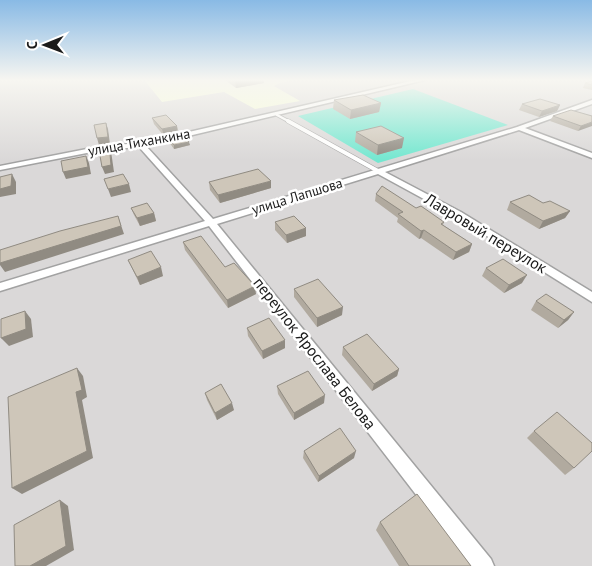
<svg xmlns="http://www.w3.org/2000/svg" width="592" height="566" viewBox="0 0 592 566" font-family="'PT Sans',sans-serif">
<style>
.residential{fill:#dad8d8}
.education{fill:#f8ffd8}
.pitch{fill:#74e7d0}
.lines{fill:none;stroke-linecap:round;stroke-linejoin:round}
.service-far1-casing{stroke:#a2a2a2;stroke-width:4}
.service-casing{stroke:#a2a2a2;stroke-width:5}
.minor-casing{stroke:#a2a2a2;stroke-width:3}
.service-far1{stroke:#fff;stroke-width:2.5}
.service{stroke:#fff;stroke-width:4}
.minor{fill:#fff;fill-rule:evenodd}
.wall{fill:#b1aa9f}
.shaded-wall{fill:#908b82}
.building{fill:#cec6b9;stroke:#908b82}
.labels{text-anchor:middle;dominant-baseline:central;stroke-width:5;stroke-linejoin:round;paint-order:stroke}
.far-street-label{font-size:14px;fill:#1b1b1b;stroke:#fff}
.street-label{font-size:16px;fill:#1b1b1b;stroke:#fff}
</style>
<rect width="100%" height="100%" fill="#eeece0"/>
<rect class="residential" x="0" y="80" width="592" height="486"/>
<path class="education" d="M 152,80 L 293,80 L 280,83 L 274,86 L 300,101 L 255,109 L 224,92 L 162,102 L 145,81 Z"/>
<path class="pitch" d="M 413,89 L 508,125 L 378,163 L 298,116 Z"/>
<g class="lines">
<defs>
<path id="service-far1" d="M 277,115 L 290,122"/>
<path id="service" d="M 288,121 L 378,171"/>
<path id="minor" d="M 415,80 L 425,80 L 146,146 L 213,219 L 517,127 L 592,100 L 592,104 L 525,128 L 592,153 L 592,158 L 519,130 L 385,172 L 461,212 L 592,292 L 592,302 L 455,216 L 378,174 L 217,224 L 491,559 L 494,566 L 471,566 L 209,226 L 0,291 L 0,283 L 205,221 L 139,147 L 102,150 L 0,170 L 0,166 L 102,146 L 141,143 Z"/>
</defs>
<use href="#service-far1" class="service-far1-casing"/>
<use href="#service" class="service-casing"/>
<use href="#minor" class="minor-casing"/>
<use href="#service-far1" class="service-far1"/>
<use href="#service" class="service"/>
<use href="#minor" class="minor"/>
</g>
<g class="wall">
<path d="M 225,80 L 264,80 L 264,83 L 236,88 Z"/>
<path d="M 592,81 L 592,90 L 583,88 L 585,83 Z"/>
<path d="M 334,100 L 381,103 L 379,112 L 350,119 L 333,109 Z"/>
<path d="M 522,104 L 560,105 L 557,111 L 539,117 L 519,110 Z"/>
<path d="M 553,116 L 592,116 L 578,131 L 550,121 Z"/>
<path d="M 152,118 L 177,126 L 178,133 L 164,136 L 154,124 Z"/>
<path d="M 356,132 L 402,148 L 377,155 L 355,142 Z"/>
<path d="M 168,139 L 190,145 L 174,149 L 169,142 Z"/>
<path d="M 209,182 L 271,188 L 220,203 L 210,190 Z"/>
<path d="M 376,194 L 444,222 L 443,225 L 472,244 L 469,252 L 453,260 L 421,238 L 419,239 L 397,222 L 398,218 L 375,201 Z"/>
<path d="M 510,202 L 570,211 L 565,218 L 539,229 L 507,210 Z"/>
<path d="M 131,208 L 154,213 L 156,221 L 140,226 L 134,215 Z"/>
<path d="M 275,222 L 306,228 L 306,236 L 287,243 L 275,230 Z"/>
<path d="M 183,242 L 225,267 L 256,294 L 228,308 L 185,250 Z"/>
<path d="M 128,260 L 163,276 L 140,285 Z"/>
<path d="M 486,268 L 522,283 L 504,293 L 482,276 Z"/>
<path d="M 294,289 L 342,315 L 317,327 L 294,297 Z"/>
<path d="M 536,301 L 574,312 L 568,320 L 558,328 L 531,310 Z"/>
<path d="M 247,328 L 285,348 L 263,359 L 248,336 Z"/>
<path d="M 343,347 L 399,369 L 397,376 L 372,391 L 342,355 Z"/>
<path d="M 277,386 L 324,403 L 294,420 L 278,394 Z"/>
<path d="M 205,393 L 234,410 L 217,420 L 207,400 Z"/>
<path d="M 534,431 L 574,468 L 565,475 L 527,438 Z"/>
<path d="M 304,451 L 354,458 L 318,482 L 303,458 Z"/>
<path d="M 380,522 L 471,566 L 399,566 L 376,530 Z"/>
</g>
<g class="shaded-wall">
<path d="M 235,80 L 264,80 L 264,83 L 236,88 Z"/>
<path d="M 381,103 L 379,112 L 350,119 L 351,110 Z"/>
<path d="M 560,105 L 557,111 L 539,117 L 542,111 Z"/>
<path d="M 592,122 L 592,126 L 578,131 L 581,126 Z"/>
<path d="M 106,123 L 108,129 L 110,144 L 99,145 L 97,138 Z"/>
<path d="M 177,126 L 178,133 L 164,136 L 162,129 Z"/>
<path d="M 404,138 L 402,148 L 377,155 L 378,145 Z"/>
<path d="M 189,142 L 190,145 L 174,149 L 174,145 Z"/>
<path d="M 109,144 L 111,151 L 114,172 L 105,174 L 102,167 Z"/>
<path d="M 86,156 L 89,163 L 91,174 L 66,179 L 63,172 Z"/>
<path d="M 12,174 L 16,182 L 16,194 L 0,197 L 0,189 Z"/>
<path d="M 271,181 L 271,188 L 220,203 L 218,195 Z"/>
<path d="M 129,184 L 131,192 L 111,197 L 108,189 Z"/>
<path d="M 570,211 L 565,218 L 539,229 L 543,221 Z"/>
<path d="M 154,213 L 156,221 L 140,226 L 137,218 Z"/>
<path d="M 118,216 L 124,234 L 5,272 L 0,265 L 0,263 Z"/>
<path d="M 306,228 L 306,236 L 287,243 L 286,235 Z"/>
<path d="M 424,230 L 421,238 L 419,239 L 421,231 Z"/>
<path d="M 472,244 L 469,252 L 453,260 L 456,252 Z"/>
<path d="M 161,267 L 163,276 L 140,285 L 137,277 Z"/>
<path d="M 527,275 L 522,283 L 504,293 L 509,285 Z"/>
<path d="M 255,286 L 256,294 L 228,308 L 227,300 Z"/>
<path d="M 343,307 L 342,315 L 317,327 L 317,318 Z"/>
<path d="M 25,311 L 31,319 L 33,337 L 9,346 L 1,338 Z"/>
<path d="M 574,312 L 568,320 L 558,328 L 564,320 Z"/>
<path d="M 285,340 L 285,348 L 263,359 L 262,351 Z"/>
<path d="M 77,368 L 83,376 L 87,397 L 82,400 L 93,458 L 22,494 L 12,488 L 76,392 Z"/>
<path d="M 399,369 L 397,376 L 372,391 L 374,384 Z"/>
<path d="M 325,395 L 324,403 L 294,420 L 294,413 Z"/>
<path d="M 232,403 L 234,410 L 217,420 L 215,413 Z"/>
<path d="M 356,451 L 354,458 L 318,482 L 319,476 Z"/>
<path d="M 60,500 L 68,506 L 74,550 L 46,566 L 30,566 Z"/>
</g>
<g class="building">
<path d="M 592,81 L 592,85 L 585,83 Z"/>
<path d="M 363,95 L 381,103 L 351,110 L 334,100 Z"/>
<path d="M 540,99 L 560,105 L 542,111 L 522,104 Z"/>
<path d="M 571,110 L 592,116 L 592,122 L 581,126 L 553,116 Z"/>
<path d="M 166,115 L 177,126 L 162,129 L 152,118 Z"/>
<path d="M 106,123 L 108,137 L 97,138 L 94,125 Z"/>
<path d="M 381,126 L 404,138 L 378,145 L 356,132 Z"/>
<path d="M 183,136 L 189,142 L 174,145 L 168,139 Z"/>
<path d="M 109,144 L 111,165 L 102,167 L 98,145 Z"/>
<path d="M 86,156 L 88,167 L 63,172 L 61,161 Z"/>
<path d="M 258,169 L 271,181 L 218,195 L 209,182 Z"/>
<path d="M 12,174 L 11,186 L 0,189 L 0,177 Z"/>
<path d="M 123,174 L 129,184 L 108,189 L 104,179 Z"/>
<path d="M 382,186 L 416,208 L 421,206 L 444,222 L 441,224 L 472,244 L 456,252 L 424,230 L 421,231 L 398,214 L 403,212 L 376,194 Z"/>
<path d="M 529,195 L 543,203 L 550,201 L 570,211 L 543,221 L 510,202 Z"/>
<path d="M 147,203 L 154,213 L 137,218 L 131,208 Z"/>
<path d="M 118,216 L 121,226 L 0,263 L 0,250 L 60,231 Z"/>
<path d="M 294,216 L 306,228 L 286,235 L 275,222 Z"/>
<path d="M 201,236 L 225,267 L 234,263 L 255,286 L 227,300 L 183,242 Z"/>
<path d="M 151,251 L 161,267 L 137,277 L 128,260 Z"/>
<path d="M 503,259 L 527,275 L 509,285 L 486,268 Z"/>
<path d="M 318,279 L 343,307 L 317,318 L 294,289 Z"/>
<path d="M 546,294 L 574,312 L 564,320 L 536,301 Z"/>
<path d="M 25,311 L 26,329 L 1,338 L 1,319 Z"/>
<path d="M 269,318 L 285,340 L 262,351 L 247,328 Z"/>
<path d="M 367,334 L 399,369 L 374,384 L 343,347 Z"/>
<path d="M 77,368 L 82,390 L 76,392 L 87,451 L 12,488 L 8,397 Z"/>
<path d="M 308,371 L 325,395 L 294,413 L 277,386 Z"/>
<path d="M 221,384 L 232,403 L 215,413 L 205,393 Z"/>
<path d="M 557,412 L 592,443 L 592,451 L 574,468 L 534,431 Z"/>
<path d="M 340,428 L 356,451 L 319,476 L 304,451 Z"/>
<path d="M 417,494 L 471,566 L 409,566 L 380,522 Z"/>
<path d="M 60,500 L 66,546 L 30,566 L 15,566 L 14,525 Z"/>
</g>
<linearGradient id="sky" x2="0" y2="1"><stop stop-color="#89bae5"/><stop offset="0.5" stop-color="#f7f6f1"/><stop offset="1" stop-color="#f7f6f1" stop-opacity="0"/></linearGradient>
<rect width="592" height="160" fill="url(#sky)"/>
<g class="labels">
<g class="far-street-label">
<text transform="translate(139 142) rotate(-10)">улица Тиханкина</text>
<text transform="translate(297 196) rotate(-17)">улица Лапшова</text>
</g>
<g class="street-label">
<text transform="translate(486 233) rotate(31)">Лавровый переулок</text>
<text transform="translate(315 353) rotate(52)">переулок Ярослава Белова</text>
</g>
</g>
<g transform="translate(45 45) rotate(269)" stroke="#ffffff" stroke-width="4" paint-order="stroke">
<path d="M0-4L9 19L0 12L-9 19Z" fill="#1b1b1b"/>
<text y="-8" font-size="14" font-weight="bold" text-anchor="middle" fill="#1b1b1b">С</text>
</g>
</svg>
